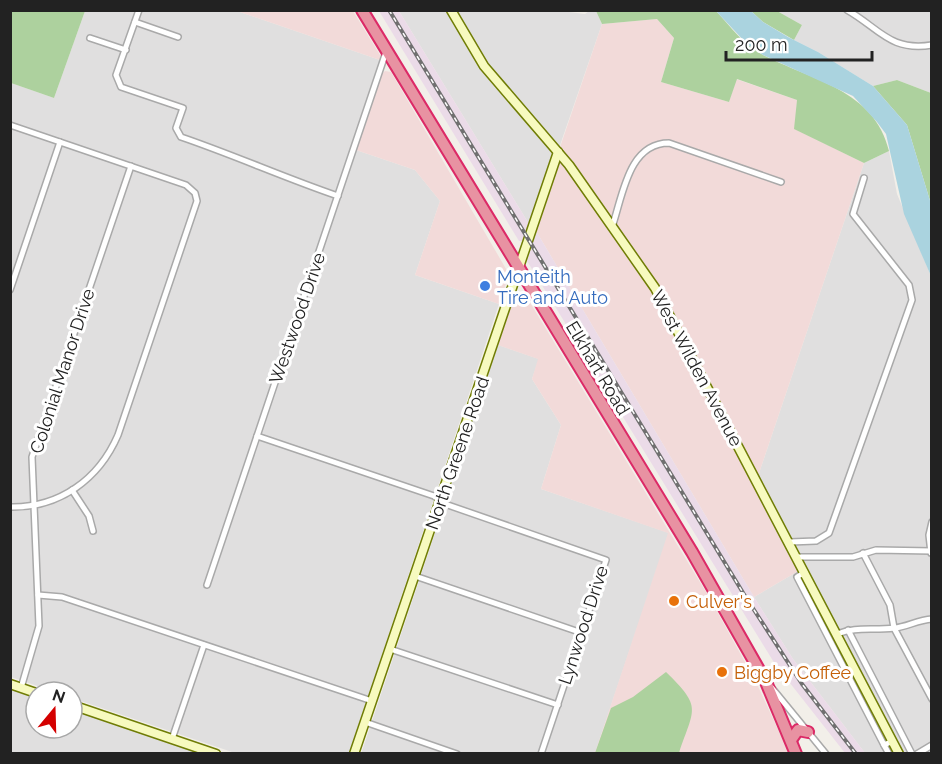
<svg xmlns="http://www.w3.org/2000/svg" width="942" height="764" viewBox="0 0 942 764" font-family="Raleway,sans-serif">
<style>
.residential{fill:#e0dfdf}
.commercial{fill:#f2dad9}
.industrial{fill:#ebdbe8}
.forest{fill:#add19e}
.water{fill:#aad3df}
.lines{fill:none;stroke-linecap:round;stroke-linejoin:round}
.street-casing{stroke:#a9a9a9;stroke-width:8}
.secondary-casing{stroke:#707d05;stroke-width:11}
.highway-casing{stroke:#dc2a67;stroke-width:14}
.street{stroke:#fff;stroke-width:5}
.secondary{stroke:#f7fabf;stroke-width:8}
.highway{stroke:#e892a2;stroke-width:10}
.rail-casing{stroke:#707070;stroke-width:4}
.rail{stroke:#fff;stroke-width:1.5;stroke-dasharray:4.5;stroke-linecap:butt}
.shop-dot{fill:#3f7fe0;stroke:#fff;stroke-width:2}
.food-dot{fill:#e8710a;stroke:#fff;stroke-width:2}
.labels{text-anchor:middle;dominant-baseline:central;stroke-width:6;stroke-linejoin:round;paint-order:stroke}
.shop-label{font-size:18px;fill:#366cbe;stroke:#fff;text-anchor:start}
.street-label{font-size:18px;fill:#222;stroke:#fff}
.food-label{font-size:18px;fill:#c56008;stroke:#fff;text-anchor:start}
</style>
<rect width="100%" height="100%" fill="#f2efe9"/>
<g class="residential">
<path d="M 553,10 L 585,14 L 589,11 L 596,11 L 602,24 L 558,151 L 529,224 L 399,11 Z"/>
<path d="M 85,11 L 237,11 L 380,60 L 356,150 L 415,170 L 440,201 L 415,275 L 499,304 L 349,753 L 235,753 L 72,698 L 72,692 L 55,692 L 11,677 L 11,83 L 54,98 Z"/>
<path d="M 777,11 L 931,11 L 931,93 L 897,80 L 873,86 L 818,52 L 794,40 L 802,25 Z"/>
<path d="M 889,151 L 897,194 L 931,276 L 931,753 L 899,753 L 757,479 L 864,163 Z"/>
<path d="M 498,345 L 539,359 L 532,379 L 561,425 L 541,489 L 669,533 L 595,753 L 361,754 Z"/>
<path d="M 800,570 L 896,753 L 865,753 L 793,659 L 754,597 Z"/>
<path d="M 10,687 L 36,696 L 36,728 L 72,728 L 72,708 L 206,753 L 11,753 Z"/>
</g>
<g class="commercial">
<path d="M 237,11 L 353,11 L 380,55 L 380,60 Z"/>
<path d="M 657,19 L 674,38 L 661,82 L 729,102 L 736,79 L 797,100 L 795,129 L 864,163 L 757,479 L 800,570 L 754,597 L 536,231 L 558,153 L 602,24 Z"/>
<path d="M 385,71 L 391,72 L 509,274 L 499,304 L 415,275 L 440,201 L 415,170 L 356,150 L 381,75 Z"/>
<path d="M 519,292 L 526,296 L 709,597 L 756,682 L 789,753 L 595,753 L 668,533 L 541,489 L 561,425 L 532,379 L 538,359 L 498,345 L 514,296 Z"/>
</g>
<g class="industrial">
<path d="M 379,11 L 399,11 L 529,224 L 522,241 L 519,241 Z"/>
<path d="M 536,231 L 754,597 L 793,659 L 865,753 L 845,753 L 775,664 L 527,261 Z"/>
</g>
<g class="forest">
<path d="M 11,10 L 85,11 L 54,98 L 11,83 Z"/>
<path d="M 596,11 L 716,11 C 730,26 744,45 763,55 C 811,80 875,90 889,151 L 864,163 L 794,129 L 797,100 L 737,79 L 729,102 L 661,82 L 674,38 L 657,19 L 602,24 Z"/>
<path d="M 751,11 L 777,11 L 802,25 L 794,40 L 763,22 Z"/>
<path d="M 897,80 L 931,93 L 931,204 L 907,125 L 873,86 Z"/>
<path d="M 666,672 C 703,708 694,708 679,753 L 595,753 L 611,708 L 633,697 Z"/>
</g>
<path class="water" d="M 716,11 L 751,11 L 763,22 L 788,37 L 818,52 L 873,86 L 907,125 L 931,204 L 931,276 L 904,214 L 886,134 L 877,122 L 853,96 L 763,55 L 747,44 Z"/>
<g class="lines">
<defs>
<g id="street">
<path d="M 139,10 L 116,75 L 121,87 L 183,108 L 176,128 L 181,137 C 234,155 285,178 338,196"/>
<path d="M 847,10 C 879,28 890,52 932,45"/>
<path d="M 135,22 L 178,37"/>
<path d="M 90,38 L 126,50"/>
<path d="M 10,125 L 186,185 L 195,193 L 197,201 L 118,435 C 99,479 60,508 10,507"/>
<path d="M 613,224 C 623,194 629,143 669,143 L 781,182"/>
<path d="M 10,290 L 60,142"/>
<path d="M 257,436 L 434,496 L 445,504 L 606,560 L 541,754"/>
<path d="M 72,490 L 89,516 L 93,531"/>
<path d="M 790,542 L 816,541 L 829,533 L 912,300 L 909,285 L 853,214 L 864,178"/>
<path d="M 863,553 L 890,605 L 894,628 L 932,699"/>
<path d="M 931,553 L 929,535 L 932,522"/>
<path d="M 797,557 L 853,557 L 876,550 L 932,551"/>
<path d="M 805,572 L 797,577 L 884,745 L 893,741"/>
<path d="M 415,576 L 582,633"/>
<path d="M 207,585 L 386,52"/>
<path d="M 38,595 L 62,597 L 372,701"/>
<path d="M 848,630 L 912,754"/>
<path d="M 837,634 C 856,626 874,631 894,628 C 907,627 917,620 932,619"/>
<path d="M 390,649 L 558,705"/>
<path d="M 21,688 L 39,626 L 32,457 L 131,166"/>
<path d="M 772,688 L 826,754"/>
<path d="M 365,722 L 457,754"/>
<path d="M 172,739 L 204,645"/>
<path d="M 884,745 L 889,754"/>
<path d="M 917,754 L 932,745"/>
</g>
<g id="secondary">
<path d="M 451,10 L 484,66 L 569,165 L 655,288 L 899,754"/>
<path d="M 10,684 L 36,693"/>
<path d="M 72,705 L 216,754"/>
<path d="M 354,754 L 558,152"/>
</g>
<g id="highway">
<path d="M 362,10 L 692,552 L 766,682 L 796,754"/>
<path d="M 791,740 L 798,730 L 808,732"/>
</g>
</defs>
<use href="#street" class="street-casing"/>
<use href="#secondary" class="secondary-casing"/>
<use href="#highway" class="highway-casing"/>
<use href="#street" class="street"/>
<use href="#secondary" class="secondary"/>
<use href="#highway" class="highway"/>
<defs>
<path id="rail" d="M 389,10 L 745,596 L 802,684 L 856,754"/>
</defs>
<use href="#rail" class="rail-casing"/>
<use href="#rail" class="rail"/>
</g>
<circle class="shop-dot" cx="485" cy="286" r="6"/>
<g class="food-dot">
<circle cx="674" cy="601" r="6"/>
<circle cx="722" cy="672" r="6"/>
</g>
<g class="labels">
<g class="shop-label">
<text x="497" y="276">Monteith<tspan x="497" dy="21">Tire and Auto</tspan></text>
</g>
<g class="street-label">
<text transform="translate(297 318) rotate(-71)">Westwood Drive</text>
<text transform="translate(598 368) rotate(59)">Elkhart Road</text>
<text transform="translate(697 368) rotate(62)">West Wilden Avenue</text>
<text transform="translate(62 371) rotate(-72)">Colonial Manor Drive</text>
<text transform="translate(457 453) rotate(-71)">North Greene Road</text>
<text transform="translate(583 625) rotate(-72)">Lynwood Drive</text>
</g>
<g class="food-label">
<text x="686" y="601">Culver's</text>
<text x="734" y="672">Biggby Coffee</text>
</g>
</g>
<rect width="942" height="764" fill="none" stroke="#222222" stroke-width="24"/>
<g transform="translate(54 710) rotate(19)"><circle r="28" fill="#ffffff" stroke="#a7a7a7" stroke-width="1.5"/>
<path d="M0-4.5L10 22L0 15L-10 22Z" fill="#d40000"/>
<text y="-9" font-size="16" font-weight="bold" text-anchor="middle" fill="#222222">N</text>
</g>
<path d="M726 51v9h146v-9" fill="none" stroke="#222222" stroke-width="3"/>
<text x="735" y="51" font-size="18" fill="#222222" stroke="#ffffff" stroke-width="4.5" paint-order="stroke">200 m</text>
</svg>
